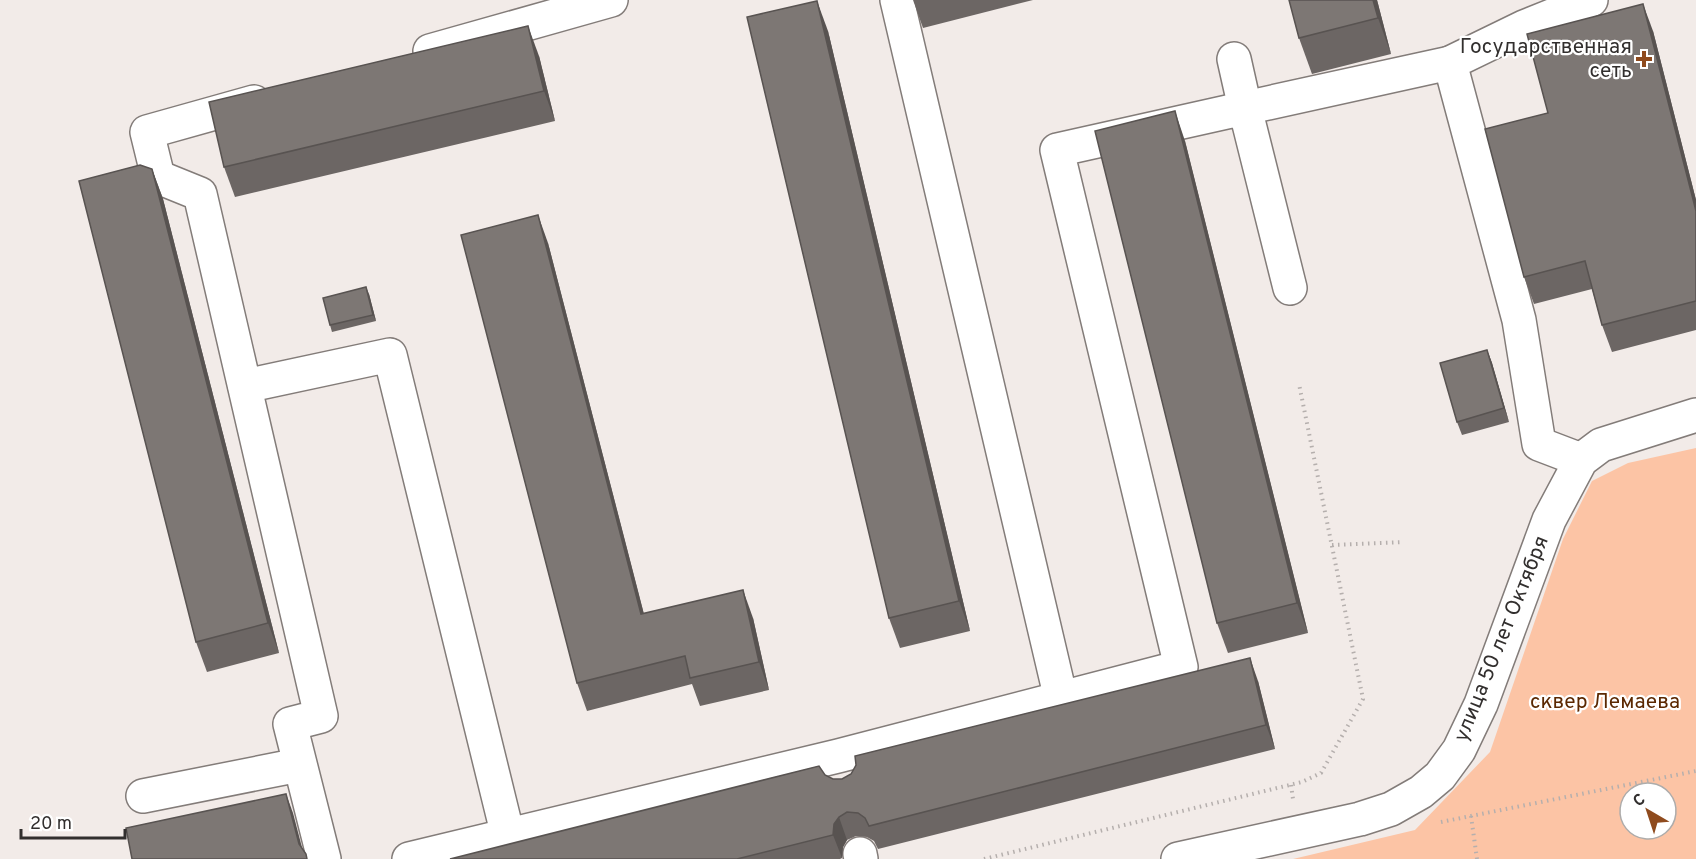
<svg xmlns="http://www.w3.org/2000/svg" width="1696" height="859" viewBox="0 0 1696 859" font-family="Overpass,sans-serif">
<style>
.green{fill:#fcc4a5;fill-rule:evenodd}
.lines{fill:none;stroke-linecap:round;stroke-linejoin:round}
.minor-casing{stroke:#837c79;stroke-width:36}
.path{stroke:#b5afad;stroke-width:4;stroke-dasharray:1.5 4.5;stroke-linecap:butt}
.minor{stroke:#fff;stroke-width:33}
.wall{fill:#6c6664}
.shaded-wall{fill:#585351}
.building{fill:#7d7774;stroke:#585351;stroke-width:1.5}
.poi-dot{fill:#8f4b1e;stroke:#fff;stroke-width:2}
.labels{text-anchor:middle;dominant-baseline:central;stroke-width:4.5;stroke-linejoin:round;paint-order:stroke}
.poi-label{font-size:21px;fill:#322f2e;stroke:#fff;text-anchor:end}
.street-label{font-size:21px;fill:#322f2e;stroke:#fff}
.park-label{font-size:21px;fill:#5b2801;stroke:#fff}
</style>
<rect width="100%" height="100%" fill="#f2ebe8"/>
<path class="green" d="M 1696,448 L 1696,859 L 1293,859 L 1415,830 L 1490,752 L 1563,539 L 1592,481 L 1628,463 ZM 1630,793 L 1666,793 L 1666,829 L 1630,829 Z"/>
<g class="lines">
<defs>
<g id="minor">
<path d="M 897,0 L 1061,699"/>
<path d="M 430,51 L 611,0"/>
<path d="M 1234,59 L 1245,108 L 1450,63"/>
<path d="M 254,102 L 147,132 L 158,177 L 200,194 L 321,716 L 290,724 L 324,859"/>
<path d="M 245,386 L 390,355 L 508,836"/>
<path d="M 1581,460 L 1539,444 L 1519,320 L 1450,63 L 1524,27 L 1591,0"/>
<path d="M 143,796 L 299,765"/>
<path d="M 860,854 L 861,859"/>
<path d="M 409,859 L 838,756 L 1181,667 L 1057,150 L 1245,108 L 1290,288"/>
<path d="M 1178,859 L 1360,819 L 1391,809 L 1421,792 L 1440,776 L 1459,750 L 1481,704 L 1549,520 L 1581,460 L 1601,445 L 1696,415"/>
</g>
</defs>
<use href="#minor" class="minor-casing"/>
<g class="path">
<path d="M 1332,545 L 1403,542"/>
<path d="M 1291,785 L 1293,799"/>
<path d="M 1471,816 L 1477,859"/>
<path d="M 1441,822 L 1696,771"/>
<path d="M 984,859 L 1302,782 L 1321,773 L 1363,699 L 1299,384"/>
</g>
<use href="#minor" class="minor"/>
</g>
<g class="wall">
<path d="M 913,0 L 1033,0 L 923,28 Z"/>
<path d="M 1289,0 L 1377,0 L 1391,54 L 1312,74 L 1299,38 Z"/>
<path d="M 828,31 L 970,631 L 900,648 L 889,618 Z"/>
<path d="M 1653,31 L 1696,200 L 1696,330 L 1612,352 L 1602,325 L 1592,289 L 1534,304 L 1524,277 L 1548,113 Z"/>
<path d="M 539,56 L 555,121 L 235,197 L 224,167 Z"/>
<path d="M 1185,141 L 1308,633 L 1228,653 L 1217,623 Z"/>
<path d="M 152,169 L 163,199 L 279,653 L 207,672 L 196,642 Z"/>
<path d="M 548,243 L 644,614 L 753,618 L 769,690 L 700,706 L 692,684 L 587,711 L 577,683 Z"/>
<path d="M 369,294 L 376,321 L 332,332 L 330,325 Z"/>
<path d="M 1487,350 L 1492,363 L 1509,422 L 1462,435 L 1457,422 Z"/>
<path d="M 1258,681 L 1275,749 L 878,849 L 874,841 L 867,837 L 856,836 L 847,840 L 843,847 L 842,858 L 840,859 L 450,859 L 825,775 L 833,779 L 842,779 Z"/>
</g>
<g class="shaded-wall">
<path d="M 1373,0 L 1377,0 L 1391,54 L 1378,18 Z"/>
<path d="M 817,1 L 828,31 L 970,631 L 959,601 Z"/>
<path d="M 1643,4 L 1653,31 L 1696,200 L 1696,211 Z"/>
<path d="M 528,26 L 539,56 L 555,121 L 544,91 Z"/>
<path d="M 1175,111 L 1185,141 L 1308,633 L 1297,603 Z"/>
<path d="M 152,169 L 163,199 L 279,653 L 268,623 Z"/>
<path d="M 538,215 L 548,243 L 651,642 L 641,614 Z"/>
<path d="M 366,287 L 369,294 L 376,321 L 373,315 Z"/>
<path d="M 1487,350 L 1492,363 L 1509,422 L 1504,408 Z"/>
<path d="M 743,590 L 753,618 L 769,690 L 759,662 Z"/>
<path d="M 1250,658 L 1258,681 L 1275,749 L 1266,725 Z"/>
<path d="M 286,794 L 293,813 L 305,859 L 299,844 Z"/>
<path d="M 839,817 L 847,840 L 843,847 L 842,858 L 833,835 L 834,824 Z"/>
</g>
<g class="building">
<path d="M 1289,0 L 1373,0 L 1378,18 L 1299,38 Z"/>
<path d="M 817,1 L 959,601 L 889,618 L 747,17 Z"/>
<path d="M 1643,4 L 1696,211 L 1696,301 L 1602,325 L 1585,261 L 1524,277 L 1485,129 L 1548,113 L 1527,34 Z"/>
<path d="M 528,26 L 544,91 L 224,167 L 209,102 Z"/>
<path d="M 1175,111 L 1297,603 L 1217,623 L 1095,131 Z"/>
<path d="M 140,165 L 152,169 L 268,623 L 196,642 L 79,181 Z"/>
<path d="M 538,215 L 641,614 L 743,590 L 759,662 L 690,678 L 685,656 L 577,683 L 461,235 Z"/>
<path d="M 366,287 L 373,315 L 330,325 L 323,298 Z"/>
<path d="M 1487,350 L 1504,408 L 1457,422 L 1440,363 Z"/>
<path d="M 1250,658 L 1266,725 L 869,826 L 865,818 L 858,813 L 847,812 L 839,817 L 834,824 L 833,835 L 737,859 L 450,859 L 819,766 L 825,775 L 833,779 L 842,779 L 851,774 L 856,765 L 855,756 Z"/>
<path d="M 286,794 L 299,844 L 306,854 L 307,859 L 132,859 L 126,828 Z"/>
</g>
<path class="poi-dot" d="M1641 50h6v6h6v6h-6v6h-6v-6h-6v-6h6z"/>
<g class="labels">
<g class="poi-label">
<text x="1632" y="47">Государственная<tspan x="1632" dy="24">сеть</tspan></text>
</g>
<g class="street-label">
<text transform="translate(1502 639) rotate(-68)">улица 50 лет Октября</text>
</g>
<g class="park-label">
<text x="1605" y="702">сквер Лемаева</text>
</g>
</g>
<g transform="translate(1648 811) rotate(321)"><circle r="28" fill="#ffffff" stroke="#adacab" stroke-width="1.5"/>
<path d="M0-4.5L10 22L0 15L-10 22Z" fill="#8f4b1e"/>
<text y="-9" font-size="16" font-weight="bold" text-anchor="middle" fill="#322f2e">С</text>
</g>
<path d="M21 829v9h104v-9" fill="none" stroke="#322f2e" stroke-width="3"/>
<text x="30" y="829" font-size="18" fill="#322f2e" stroke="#ffffff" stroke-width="4.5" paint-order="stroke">20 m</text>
</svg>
